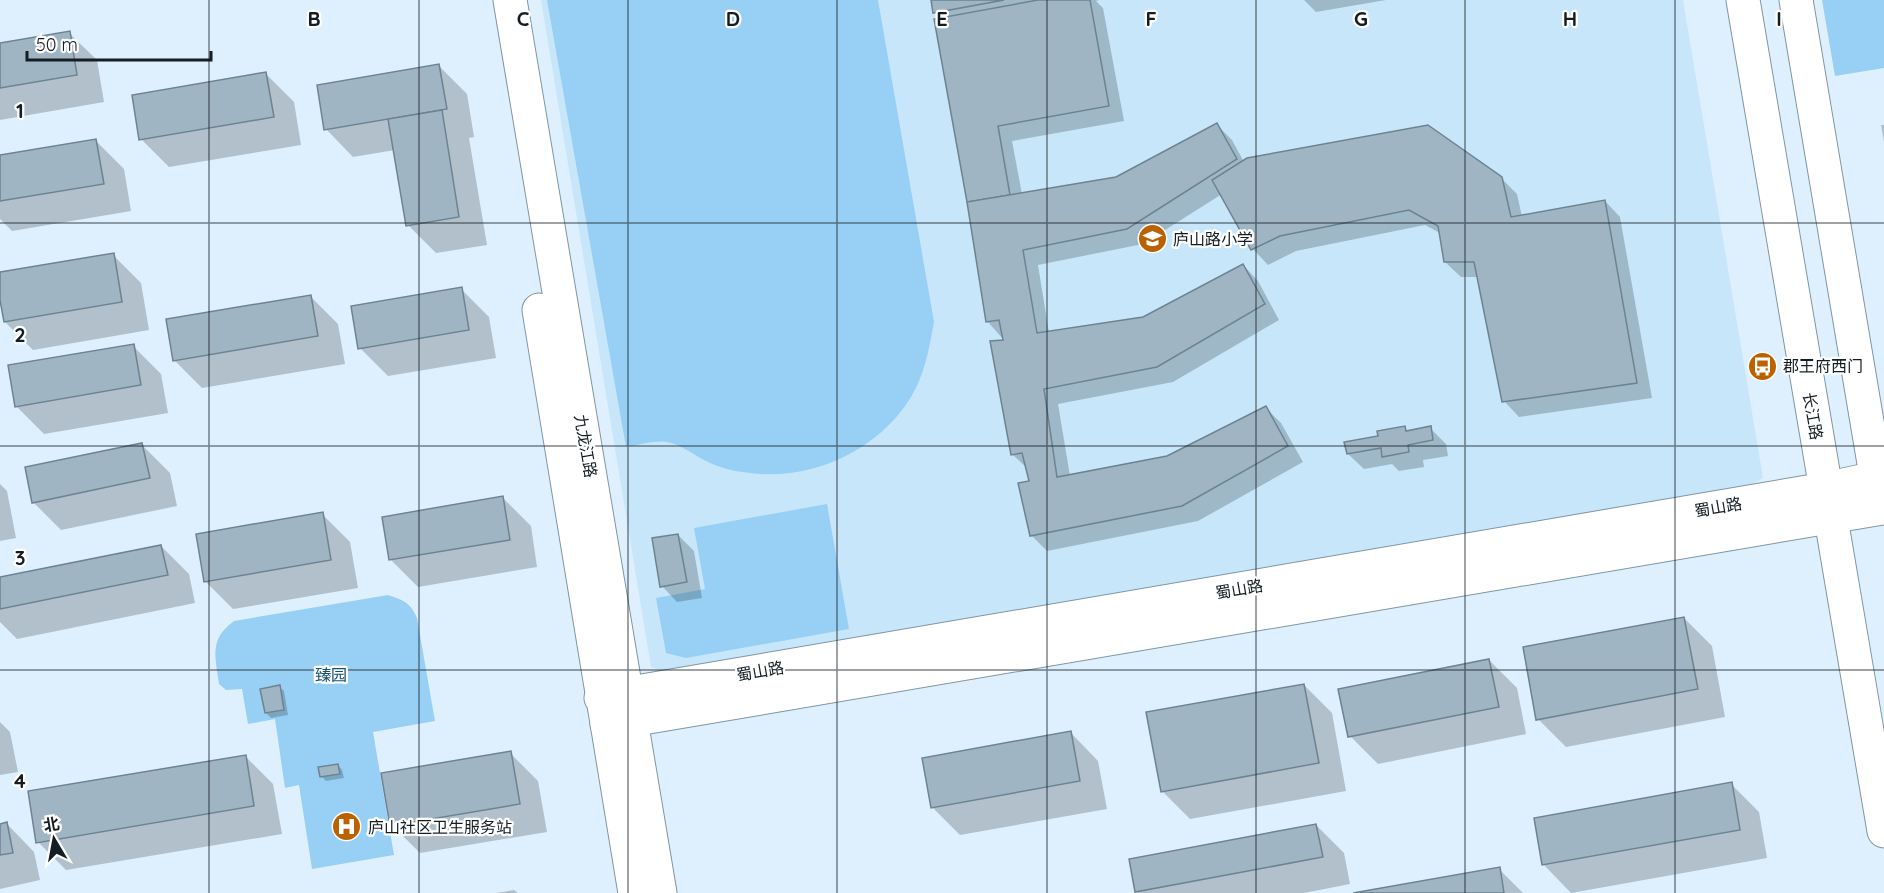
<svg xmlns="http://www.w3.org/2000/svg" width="1884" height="893" viewBox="0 0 1884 893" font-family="Quicksand,'Noto Sans SC',sans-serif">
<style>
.built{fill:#c7e6fa}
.green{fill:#97d0f4}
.shadow{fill:#0003}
.building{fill:#9fb5c4;stroke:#6d8391;stroke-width:1.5}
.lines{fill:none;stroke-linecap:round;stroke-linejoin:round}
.minor-casing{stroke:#7f95a3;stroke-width:35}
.minor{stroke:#fff;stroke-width:33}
.grid{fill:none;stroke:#141d22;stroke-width:1.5;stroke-opacity:0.55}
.labels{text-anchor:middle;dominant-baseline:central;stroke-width:4.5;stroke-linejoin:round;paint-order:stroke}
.poi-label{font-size:16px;fill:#141d22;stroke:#fff;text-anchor:start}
.street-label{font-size:16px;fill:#141d22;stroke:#fff}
.park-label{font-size:16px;fill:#124f6e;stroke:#fff}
.grid-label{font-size:20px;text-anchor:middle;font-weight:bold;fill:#141d22;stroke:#fff;stroke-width:4.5;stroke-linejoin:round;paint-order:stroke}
</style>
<rect width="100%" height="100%" fill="#def0fd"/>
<path class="built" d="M 541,0 L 1683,0 L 1763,478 L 1746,488 L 669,673 L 651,667 Z"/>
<g class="green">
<path d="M 547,0 L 878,0 L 934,322 C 930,344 926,367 916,388 C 885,449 810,484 743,472 C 732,471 718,467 708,462 C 695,456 681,444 667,442 C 655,440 639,445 626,447 Z"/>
<path d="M 1822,0 L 1884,0 L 1884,68 L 1835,76 Z"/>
<path d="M 827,504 L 849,629 L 686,658 L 666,653 L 656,598 L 705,589 L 694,528 Z"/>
<path d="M 388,595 C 403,600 411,603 417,618 L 435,721 L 373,732 L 394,855 L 312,869 L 299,785 L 285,788 L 275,719 L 248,724 L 242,689 L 226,690 L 219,684 C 215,656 209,639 234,621 Z"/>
</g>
<g class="shadow">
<path d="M 932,0 L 1099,0 L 1096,1 L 1103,8 L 1124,121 L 1012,141 L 1022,194 L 1117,179 L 1217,125 L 1232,140 L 1244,162 L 1501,178 L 1517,194 L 1522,217 L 1605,201 L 1620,217 L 1652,398 L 1519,417 L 1504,401 L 1479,277 L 1461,277 L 1445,262 L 1440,233 L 1425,225 L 1296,251 L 1268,265 L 1253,249 L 1222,194 L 1143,244 L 1038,265 L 1049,333 L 1144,318 L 1243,265 L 1258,281 L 1279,320 L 1173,382 L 1058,404 L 1070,476 L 1167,457 L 1265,407 L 1281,423 L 1303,462 L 1198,521 L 1047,551 L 1031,535 L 1031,483 L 1028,469 L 1012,454 L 1005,341 L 987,321 L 941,19 L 934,12 Z"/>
<path d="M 1304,0 L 1386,0 L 1316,12 Z"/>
<path d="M 69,33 L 97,60 L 104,102 L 0,120 L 0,44 Z"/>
<path d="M 439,66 L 467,94 L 474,137 L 469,138 L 487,245 L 436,253 L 408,225 L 395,150 L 353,157 L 326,129 Z"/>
<path d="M 266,74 L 294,102 L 301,145 L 169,167 L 141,139 Z"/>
<path d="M 1881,125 L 1884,125 L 1884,142 Z"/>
<path d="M 96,141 L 124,169 L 131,211 L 12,231 L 0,219 L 0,157 Z"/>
<path d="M 113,255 L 141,283 L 149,330 L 33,350 L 5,322 L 0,291 L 0,274 Z"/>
<path d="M 461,289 L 489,317 L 496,358 L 388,376 L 360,348 Z"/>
<path d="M 310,296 L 338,324 L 345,364 L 202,388 L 174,360 Z"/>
<path d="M 133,346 L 161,374 L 168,413 L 44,434 L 16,406 Z"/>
<path d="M 1404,428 L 1408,432 L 1430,428 L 1446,444 L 1448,456 L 1423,460 L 1424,467 L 1399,471 L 1392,464 L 1364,469 L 1348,454 Z"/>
<path d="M 142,445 L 170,473 L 177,506 L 61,530 L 33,502 Z"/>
<path d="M 0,484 L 7,491 L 16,538 L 0,541 Z"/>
<path d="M 503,498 L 531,526 L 537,567 L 418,587 L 390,559 Z"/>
<path d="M 322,514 L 350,542 L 358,588 L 233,609 L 205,581 Z"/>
<path d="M 678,535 L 694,551 L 702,598 L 677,602 L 662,586 Z"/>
<path d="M 161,546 L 189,574 L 195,603 L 17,639 L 0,622 L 0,579 Z"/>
<path d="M 1684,618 L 1712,646 L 1725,717 L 1566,747 L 1538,719 Z"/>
<path d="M 1489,660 L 1517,688 L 1526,734 L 1378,764 L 1350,736 Z"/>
<path d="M 1304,685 L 1332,713 L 1346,791 L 1190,819 L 1162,791 Z"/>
<path d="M 279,687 L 284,691 L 288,715 L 271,718 L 266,713 Z"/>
<path d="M 0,722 L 10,732 L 18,772 L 0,775 Z"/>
<path d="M 1071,733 L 1098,761 L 1107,809 L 960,835 L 932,807 Z"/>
<path d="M 510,753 L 538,781 L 547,832 L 420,853 L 392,825 Z"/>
<path d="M 245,756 L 273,784 L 282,834 L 66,870 L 38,842 Z"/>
<path d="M 338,765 L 342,770 L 344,778 L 326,781 L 321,776 Z"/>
<path d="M 1731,784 L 1759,812 L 1767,858 L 1571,893 L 1544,865 Z"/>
<path d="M 7,824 L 34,852 L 40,880 L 0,889 L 0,825 Z"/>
<path d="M 1316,825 L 1344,853 L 1350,884 L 1304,893 L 1138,893 L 1137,891 Z"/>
<path d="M 1499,869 L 1523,893 L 1361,893 Z"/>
<path d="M 514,890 L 518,893 L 496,893 Z"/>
</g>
<g class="building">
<path d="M 931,0 L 1004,0 L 933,13 Z"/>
<path d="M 1038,0 L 1090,0 L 1109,106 L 998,126 L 1010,195 L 967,202 L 934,19 Z"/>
<path d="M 70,31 L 77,75 L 0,88 L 0,43 Z"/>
<path d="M 439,64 L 447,109 L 324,130 L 317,85 Z"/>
<path d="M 266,72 L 274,117 L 139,140 L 132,95 Z"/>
<path d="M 442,110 L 459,217 L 406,226 L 388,119 Z"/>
<path d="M 1217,123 L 1237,159 L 1127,229 L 1023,250 L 1037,333 L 1143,317 L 1243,264 L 1265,304 L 1157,367 L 1044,389 L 1057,477 L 1167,456 L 1266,406 L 1288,446 L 1182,506 L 1030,536 L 1018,483 L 1029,481 L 1022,453 L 1011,455 L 990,341 L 1003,340 L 999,320 L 986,322 L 967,202 L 1116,177 Z"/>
<path d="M 1428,125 L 1502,177 L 1511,217 L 1605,200 L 1637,383 L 1502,402 L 1474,262 L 1444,262 L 1438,226 L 1409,210 L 1280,236 L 1251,250 L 1212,180 L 1247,158 Z"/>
<path d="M 96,139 L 104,184 L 0,201 L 0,155 Z"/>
<path d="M 114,253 L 122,302 L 4,322 L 0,300 L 0,272 Z"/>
<path d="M 462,287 L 469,330 L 358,349 L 351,306 Z"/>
<path d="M 311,295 L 318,336 L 173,361 L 166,319 Z"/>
<path d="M 134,344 L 141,385 L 15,407 L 8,365 Z"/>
<path d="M 1405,426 L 1406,431 L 1431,426 L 1433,440 L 1408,445 L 1409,452 L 1382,457 L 1381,448 L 1347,454 L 1344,442 L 1378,436 L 1377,431 Z"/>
<path d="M 142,443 L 150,478 L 32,503 L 25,467 Z"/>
<path d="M 503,496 L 510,540 L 389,560 L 382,517 Z"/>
<path d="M 323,512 L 331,560 L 204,582 L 196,534 Z"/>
<path d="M 678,534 L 687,582 L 660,587 L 652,538 Z"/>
<path d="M 161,545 L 168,575 L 0,609 L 0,577 Z"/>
<path d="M 1684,617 L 1698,689 L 1536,720 L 1523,647 Z"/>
<path d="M 1489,659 L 1499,707 L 1348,737 L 1338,689 Z"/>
<path d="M 1304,684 L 1319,763 L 1161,792 L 1146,712 Z"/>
<path d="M 280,685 L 284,710 L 265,713 L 260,689 Z"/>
<path d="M 1071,731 L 1080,781 L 931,808 L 922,758 Z"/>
<path d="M 511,751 L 520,804 L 390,826 L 381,773 Z"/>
<path d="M 246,755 L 254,806 L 36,843 L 28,791 Z"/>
<path d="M 338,764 L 340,774 L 320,777 L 318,767 Z"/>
<path d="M 1732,782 L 1740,830 L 1542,865 L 1534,818 Z"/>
<path d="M 7,822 L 13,853 L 0,855 L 0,824 Z"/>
<path d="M 1316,824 L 1323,857 L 1135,892 L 1129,859 Z"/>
<path d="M 1500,867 L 1504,893 L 1353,893 Z"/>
</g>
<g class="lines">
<defs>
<g id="minor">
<path d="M 510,0 L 660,893"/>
<path d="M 1743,0 L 1884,831"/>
<path d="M 1796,0 L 1880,499"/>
<path d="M 539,310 L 635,893"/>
<path d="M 601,698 L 1825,489 L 1876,478"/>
<path d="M 607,724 L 1882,508"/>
</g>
</defs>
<use href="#minor" class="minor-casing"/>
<use href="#minor" class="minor"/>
</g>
<path class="grid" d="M 209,0 L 209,893M 419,0 L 419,893M 628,0 L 628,893M 837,0 L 837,893M 1047,0 L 1047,893M 1256,0 L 1256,893M 1465,0 L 1465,893M 1675,0 L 1675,893M 0,223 L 1884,223M 0,446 L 1884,446M 0,670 L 1884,670"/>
<defs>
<symbol id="school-disc" viewBox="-11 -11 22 22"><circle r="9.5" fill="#bb6200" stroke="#fff"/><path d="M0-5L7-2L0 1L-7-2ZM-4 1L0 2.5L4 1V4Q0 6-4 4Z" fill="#fff"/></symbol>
<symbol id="bus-disc" viewBox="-11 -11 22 22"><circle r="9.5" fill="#bb6200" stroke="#fff"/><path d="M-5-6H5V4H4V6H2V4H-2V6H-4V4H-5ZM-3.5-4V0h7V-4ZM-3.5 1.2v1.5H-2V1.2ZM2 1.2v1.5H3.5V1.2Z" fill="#fff"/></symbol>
<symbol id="hospital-disc" viewBox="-11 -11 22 22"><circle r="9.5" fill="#bb6200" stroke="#fff"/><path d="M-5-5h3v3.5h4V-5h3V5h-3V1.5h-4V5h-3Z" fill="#fff"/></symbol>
</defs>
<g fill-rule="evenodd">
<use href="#school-disc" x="1136" y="222" width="33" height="33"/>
<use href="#bus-disc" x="1746" y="350" width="33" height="33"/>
<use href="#hospital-disc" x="330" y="810" width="33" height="33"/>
</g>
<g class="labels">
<g class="poi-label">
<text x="1173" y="239">庐山路小学</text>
<text x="1783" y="366">郡王府西门</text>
<text x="368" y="827">庐山社区卫生服务站</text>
</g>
<g class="street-label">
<text transform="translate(1813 416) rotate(80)">长江路</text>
<text transform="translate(586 446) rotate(80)">九龙江路</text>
<text transform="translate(1718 507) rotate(-10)">蜀山路</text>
<text transform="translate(1239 589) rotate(-10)">蜀山路</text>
<text transform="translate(760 671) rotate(-10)">蜀山路</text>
</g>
<g class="park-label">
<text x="331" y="675">臻园</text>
</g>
</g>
<g class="grid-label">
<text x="314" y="26">B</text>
<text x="523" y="26">C</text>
<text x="733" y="26">D</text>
<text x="942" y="26">E</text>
<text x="1151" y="26">F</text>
<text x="1361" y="26">G</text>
<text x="1570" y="26">H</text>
<text x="1779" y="26">I</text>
<text x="20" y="118">1</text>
<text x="20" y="342">2</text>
<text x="20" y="565">3</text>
<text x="20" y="788">4</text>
</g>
<g transform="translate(54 839) rotate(350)" stroke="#ffffff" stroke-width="4.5" paint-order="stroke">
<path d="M0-4.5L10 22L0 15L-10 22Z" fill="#141d22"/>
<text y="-9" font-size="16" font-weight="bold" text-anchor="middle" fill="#141d22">北</text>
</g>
<path d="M27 51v9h184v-9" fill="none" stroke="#141d22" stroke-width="3"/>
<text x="36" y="51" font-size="18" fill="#141d22" stroke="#ffffff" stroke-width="4.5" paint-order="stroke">50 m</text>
</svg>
